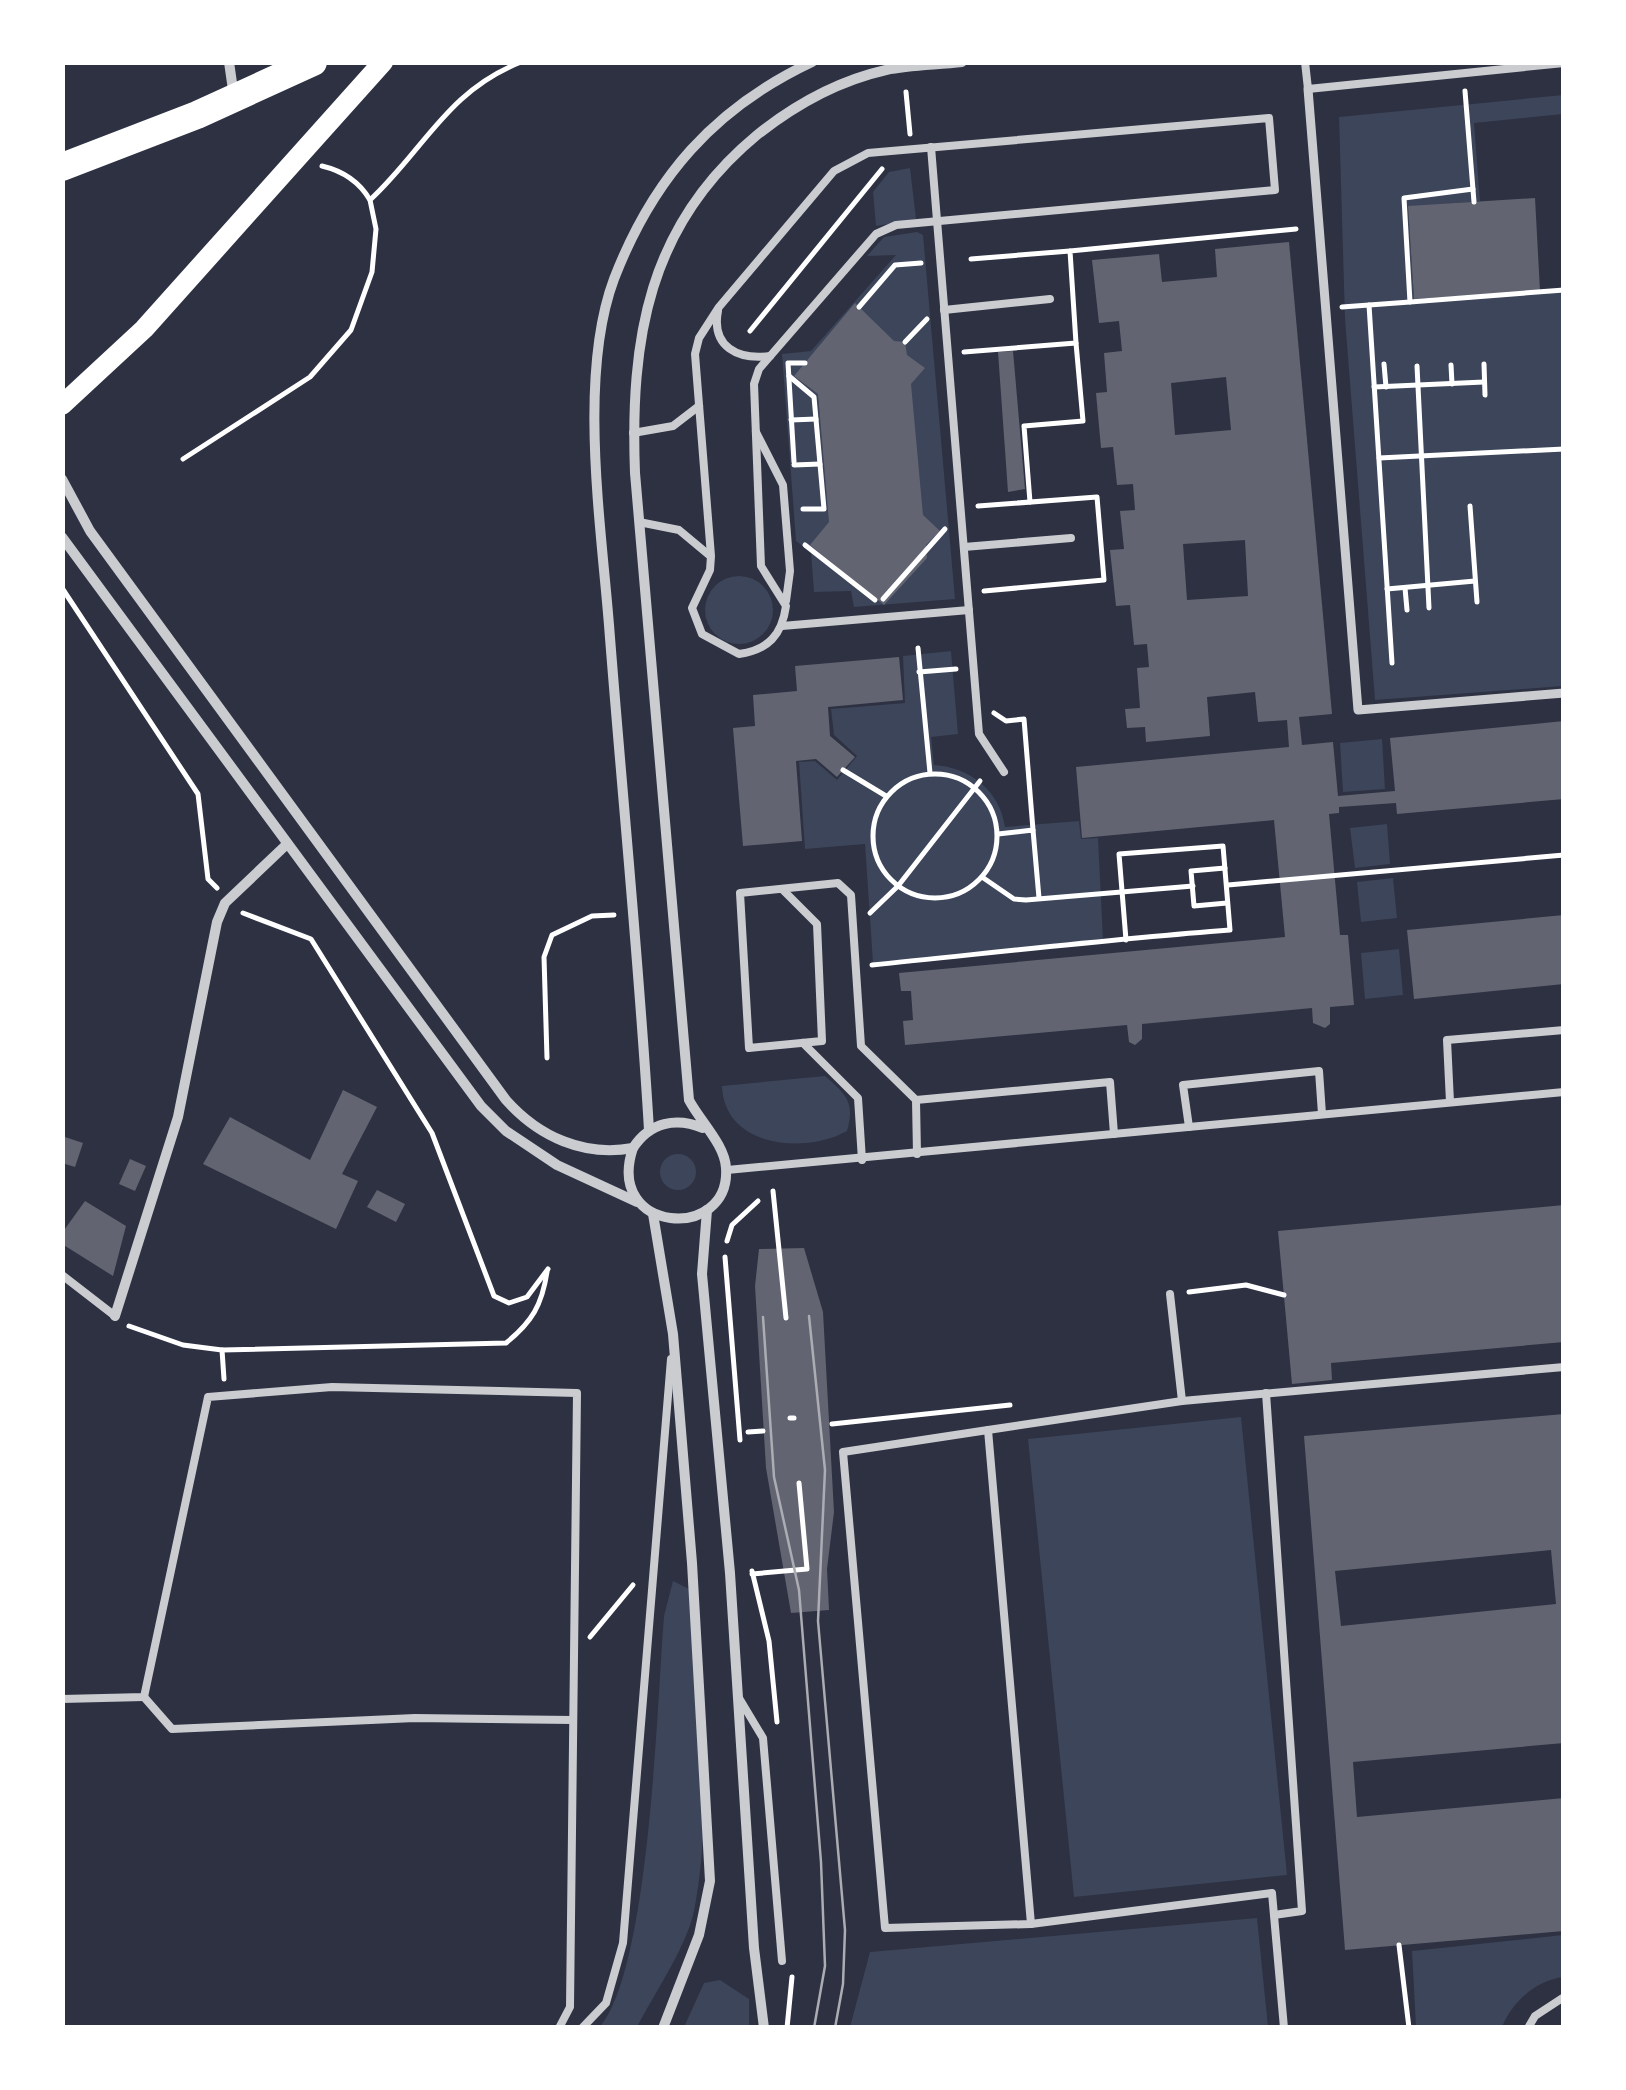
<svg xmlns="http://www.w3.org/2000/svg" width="1626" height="2090" viewBox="0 0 1626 2090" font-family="'PT Sans',sans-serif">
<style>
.green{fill:#3c4559}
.building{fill:#626471;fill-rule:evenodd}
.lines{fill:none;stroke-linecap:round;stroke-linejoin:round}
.path{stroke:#fff;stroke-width:5}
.service{stroke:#caccd0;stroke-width:8}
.pedestrian{stroke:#caccd0;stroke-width:9}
.minor{stroke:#caccd0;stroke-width:10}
.secondary{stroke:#fff;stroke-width:20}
.trunk{stroke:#fff;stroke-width:28}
.tram{stroke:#abadb3;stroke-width:2.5}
</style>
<rect width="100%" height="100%" fill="#2d3142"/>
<g class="green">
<path d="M 1563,95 L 1563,114 L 1474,123 L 1480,201 L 1408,207 L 1414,299 L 1563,290 L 1563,686 L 1375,700 L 1345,319 L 1339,117 Z"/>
<path d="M 910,168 L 916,219 L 876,226 L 873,192 L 889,172 Z"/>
<path d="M 917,232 L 923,235 L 955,599 L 854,607 L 851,591 L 814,592 L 811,552 L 796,541 L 782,354 L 811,351 L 896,255 L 867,256 L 884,237 Z"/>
<circle cx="739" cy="610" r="34"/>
<path d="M 951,651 L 958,734 L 931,737 L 934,765 C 970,767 1000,791 1005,827 L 1079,821 L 1081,839 L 1098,838 L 1103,939 L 873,963 L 865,844 L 805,849 L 799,762 L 815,761 L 837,780 L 857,756 L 834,735 L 831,709 L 905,703 L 903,656 Z"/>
<path d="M 1382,739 L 1385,789 L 1343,792 L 1340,743 Z"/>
<path d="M 1387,824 L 1390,864 L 1355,868 L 1350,828 Z"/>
<path d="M 1393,878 L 1397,918 L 1361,922 L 1357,882 Z"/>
<path d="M 1399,949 L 1403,995 L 1365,999 L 1361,953 Z"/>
<path d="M 825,1076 C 847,1095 855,1103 847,1131 C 804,1155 724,1147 722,1086 Z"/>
<circle cx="678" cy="1172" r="18"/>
<path d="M 1241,1417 L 1287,1875 L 1074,1897 L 1028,1439 Z"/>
<path d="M 673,1581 L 693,1591 C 698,1692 714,1812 694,1911 C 687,1946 654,1994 637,2027 L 599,2028 C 650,1971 657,1702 664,1616 Z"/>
<path d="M 1257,1918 L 1268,2027 L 850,2027 L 870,1952 Z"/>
<path d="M 1563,1935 L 1563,1977 C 1535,1981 1512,2002 1502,2027 L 1416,2027 L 1412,1951 Z"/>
<path d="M 720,1980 L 749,1999 L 749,2027 L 684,2027 L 704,1983 Z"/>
</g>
<g class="building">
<path d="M 1535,198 L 1540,291 L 1414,299 L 1408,206 Z"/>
<path d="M 1289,242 L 1332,714 L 1299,717 L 1302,745 L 1333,742 L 1338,796 L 1395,791 L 1390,738 L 1564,721 L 1564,799 L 1397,814 L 1396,803 L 1339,807 L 1339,813 L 1329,814 L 1340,935 L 1348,935 L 1354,1005 L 1330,1007 L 1330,1024 L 1325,1028 L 1313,1023 L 1312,1008 L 1142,1024 L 1142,1039 L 1135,1045 L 1129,1042 L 1127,1025 L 905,1045 L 903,1021 L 913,1020 L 911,991 L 901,991 L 899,973 L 1285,937 L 1274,820 L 1082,838 L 1076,767 L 1289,747 L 1287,720 L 1258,722 L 1255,692 L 1207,697 L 1210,736 L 1146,742 L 1145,727 L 1127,728 L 1125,709 L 1140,708 L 1137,668 L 1149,667 L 1147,644 L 1134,645 L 1130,605 L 1116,606 L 1110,550 L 1124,549 L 1120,511 L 1135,510 L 1133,484 L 1117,485 L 1113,447 L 1101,448 L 1096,393 L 1107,392 L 1104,353 L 1122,351 L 1119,321 L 1099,323 L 1092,260 L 1159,254 L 1162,282 L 1217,277 L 1215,249 ZM 1226,377 L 1231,430 L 1175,435 L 1171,383 ZM 1245,540 L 1248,596 L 1187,600 L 1183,544 Z"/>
<path d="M 855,303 L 894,341 L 905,342 L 907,355 L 925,368 L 911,384 L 923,515 L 940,531 L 926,545 L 927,558 L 884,605 L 810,545 L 829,522 L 818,394 L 794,376 Z"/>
<path d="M 1013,351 L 1025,489 L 1008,492 L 998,352 Z"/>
<path d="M 899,657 L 903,700 L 828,707 L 830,736 L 855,757 L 837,777 L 816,759 L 796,761 L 802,841 L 743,846 L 733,728 L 755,726 L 753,695 L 797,691 L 795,666 Z"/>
<path d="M 1564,915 L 1564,984 L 1414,999 L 1407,930 Z"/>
<path d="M 343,1090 L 377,1107 L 342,1174 L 358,1181 L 336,1229 L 203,1164 L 230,1117 L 310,1160 Z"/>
<path d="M 62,1136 L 83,1143 L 75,1167 L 62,1163 Z"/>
<path d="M 130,1159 L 146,1166 L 135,1191 L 119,1184 Z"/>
<path d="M 377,1190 L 405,1204 L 396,1222 L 367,1207 Z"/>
<path d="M 85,1201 L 126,1226 L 113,1276 L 62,1244 L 62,1233 Z"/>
<path d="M 1564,1205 L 1564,1342 L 1331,1363 L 1332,1380 L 1292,1384 L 1278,1231 Z"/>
<path d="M 804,1248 L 823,1312 L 834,1512 L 827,1569 L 829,1610 L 791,1613 L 766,1468 L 755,1286 L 759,1249 Z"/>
<path d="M 1564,1414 L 1564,1743 L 1353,1762 L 1357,1817 L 1564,1798 L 1564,1931 L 1345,1950 L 1304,1436 ZM 1551,1550 L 1556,1604 L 1341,1626 L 1335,1571 Z"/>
</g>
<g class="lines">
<g class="path">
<path d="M 1465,91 L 1474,202"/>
<path d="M 906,92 L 910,134"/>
<path d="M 322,166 C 343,171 359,181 370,200"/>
<path d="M 971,259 L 1070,251"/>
<path d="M 1410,302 L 1564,290"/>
<path d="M 1369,305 L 1392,663"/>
<path d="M 859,307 L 895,265 L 921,263"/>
<path d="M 1342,307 L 1410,302 L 1404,198 L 1473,189"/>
<path d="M 750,331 L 882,169"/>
<path d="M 905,342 L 927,319"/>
<path d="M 964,352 L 1076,343 L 1070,251 L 1296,229"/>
<path d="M 1384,364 L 1386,387"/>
<path d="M 1484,364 L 1485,395"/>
<path d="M 1451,365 L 1452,384"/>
<path d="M 1417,366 L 1429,608"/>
<path d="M 789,376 L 814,397 L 824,509 L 803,509"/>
<path d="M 1374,387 L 1484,382"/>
<path d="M 791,420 L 816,419"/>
<path d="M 1379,458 L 1564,449"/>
<path d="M 183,459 L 310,377 L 351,330 L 372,272 L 376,229 L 370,200 C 424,150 447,91 521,62"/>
<path d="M 794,462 L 788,363 L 805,363"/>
<path d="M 794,465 L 820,464"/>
<path d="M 1030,502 L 1024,426 L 1083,421 L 1076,343"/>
<path d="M 978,506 L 1097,497 L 1104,580 L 984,591"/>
<path d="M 1470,506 L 1477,602"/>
<path d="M 805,545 L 875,600"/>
<path d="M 62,588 L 198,794 L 208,879 L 217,888"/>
<path d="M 1405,588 L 1407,610"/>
<path d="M 1387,589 L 1475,581"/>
<path d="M 883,599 L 945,529"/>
<path d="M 918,648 L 930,773"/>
<path d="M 919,672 L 956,669"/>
<path d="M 994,713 L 1006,721 L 1024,719 L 1033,830"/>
<path d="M 843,770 L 886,796"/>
<circle cx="935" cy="836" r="62"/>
<path d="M 998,834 L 1033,830 L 1039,898"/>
<path d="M 1225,868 L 1191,871 L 1194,906 L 1227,903"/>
<path d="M 982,877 L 1014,899 L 1026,900 L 1193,886"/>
<path d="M 1228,885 L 1564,855"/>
<path d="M 243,913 L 311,939 L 432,1133 L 494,1296 L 509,1303 L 527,1297 L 548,1269"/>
<path d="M 870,913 L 898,886 L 980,781"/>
<path d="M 872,965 C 991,953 1111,939 1230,930 L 1223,846 L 1119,854 L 1126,940"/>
<path d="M 547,1058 L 544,957 L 552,935 L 592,916 L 614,915"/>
<path d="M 773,1191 L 786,1318"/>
<path d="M 727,1241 L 732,1225 L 758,1201"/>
<path d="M 725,1257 L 740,1440"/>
<path d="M 1189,1292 L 1246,1285 L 1284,1295"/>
<path d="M 129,1326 L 183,1345 L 222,1350"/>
<path d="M 224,1379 L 222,1350 L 506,1343 C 532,1322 542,1305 547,1272"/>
<path d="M 790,1418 L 794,1418"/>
<path d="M 832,1424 L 1010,1405"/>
<path d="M 748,1432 L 763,1431"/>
<path d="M 752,1571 L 769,1641 L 777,1722"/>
<path d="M 752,1574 L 807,1569 L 799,1483"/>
<path d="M 590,1637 L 633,1585"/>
<path d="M 1399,1945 L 1409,2028"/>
<path d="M 787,2028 L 792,1977"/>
</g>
<g class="service">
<path d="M 1305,62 L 1308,89 L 1564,63"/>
<path d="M 1269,118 L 1275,190 L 896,225 L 876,234 L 759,369 L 754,384 L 761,566 L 786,606 C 782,635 768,650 739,654 L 702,634 L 692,608 L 710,570 L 711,556 L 695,354 L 699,338 L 719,307 L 834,171 L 868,153 Z"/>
<path d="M 931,147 L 979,734 L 1004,772"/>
<path d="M 944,310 L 1050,299"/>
<path d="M 718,311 C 711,347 738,360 770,356"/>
<path d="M 756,432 L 783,485 L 790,571 L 786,601"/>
<path d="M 633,433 L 673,426 L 699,406"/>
<path d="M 639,522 L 679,530 L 709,555"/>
<path d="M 964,547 L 1071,538"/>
<path d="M 782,626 L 969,610"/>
<path d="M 783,890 L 817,924 L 822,1041 L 749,1048 L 740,893 L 838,883 L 851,895 L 861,1046 L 916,1100 L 917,1154"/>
<path d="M 803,1043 L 858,1098 L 862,1160"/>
<path d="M 916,1100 L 1110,1082 L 1114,1134"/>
<path d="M 1450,1102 L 1447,1040 L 1564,1030"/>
<path d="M 1189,1127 L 1183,1085 L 1319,1071 L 1322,1114"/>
<path d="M 727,1170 L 1564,1092"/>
<path d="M 62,1275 L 115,1316"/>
<path d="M 1170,1294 L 1182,1401"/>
<path d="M 1266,1393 L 1302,1911 L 1274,1915"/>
<path d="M 988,1430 L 843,1452 L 885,1928 L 1031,1924 L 1272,1893 L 1284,2028"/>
<path d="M 144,1697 L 172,1729 L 415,1718 L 573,1720"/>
<path d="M 739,1698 L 763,1738 L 782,1961"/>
<path d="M 62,1699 L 144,1697 L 208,1397 L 332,1387 L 577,1393 L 570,2007 L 559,2028"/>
<path d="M 1031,1924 L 988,1430 L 1182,1401 L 1564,1367"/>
<path d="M 582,2028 L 606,2003 L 623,1943 L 671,1359"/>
<path d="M 1528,2028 L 1535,2016 L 1564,1997"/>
</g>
<path class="pedestrian" d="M 1308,89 L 1358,710 L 1564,693"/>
<g class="minor">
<path d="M 229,62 L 234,97"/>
<path d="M 62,479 L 90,531 L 506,1100 C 539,1137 584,1157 633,1148"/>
<path d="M 62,537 L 481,1106 L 506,1131 L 557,1165 L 637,1202"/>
<path d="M 703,1128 C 676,1117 650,1122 633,1148 C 604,1234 731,1242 726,1168 C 725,1145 700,1121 689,1100 L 635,473 C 630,339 648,225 757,135 C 796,104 837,81 886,70 C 910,65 937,65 962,62"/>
<path d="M 649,1130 C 639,961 622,793 609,625 C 601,524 578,375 614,279 C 653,178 714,108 812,62"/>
<path d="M 707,1210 L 702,1274 L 730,1573 L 754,1948 L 764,2028"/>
<path d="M 653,1214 L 673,1334 L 692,1563 L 710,1881 L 699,1935 L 663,2028"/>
<path d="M 115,1316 L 178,1117 L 217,922 L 225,903 L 286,845"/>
</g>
<path class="secondary" d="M 62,405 L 144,329 L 383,62"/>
<path class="trunk" d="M 62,167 L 197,115 L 313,62"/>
<g class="tram">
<path d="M 809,1316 L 825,1470 L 818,1621 L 845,1930 L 843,1984 L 835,2028"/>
<path d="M 763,1317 L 774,1477 L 799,1590 L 821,1862 L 825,1966 L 814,2028"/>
</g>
</g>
<rect width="1626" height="2090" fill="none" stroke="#ffffff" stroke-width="130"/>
</svg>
